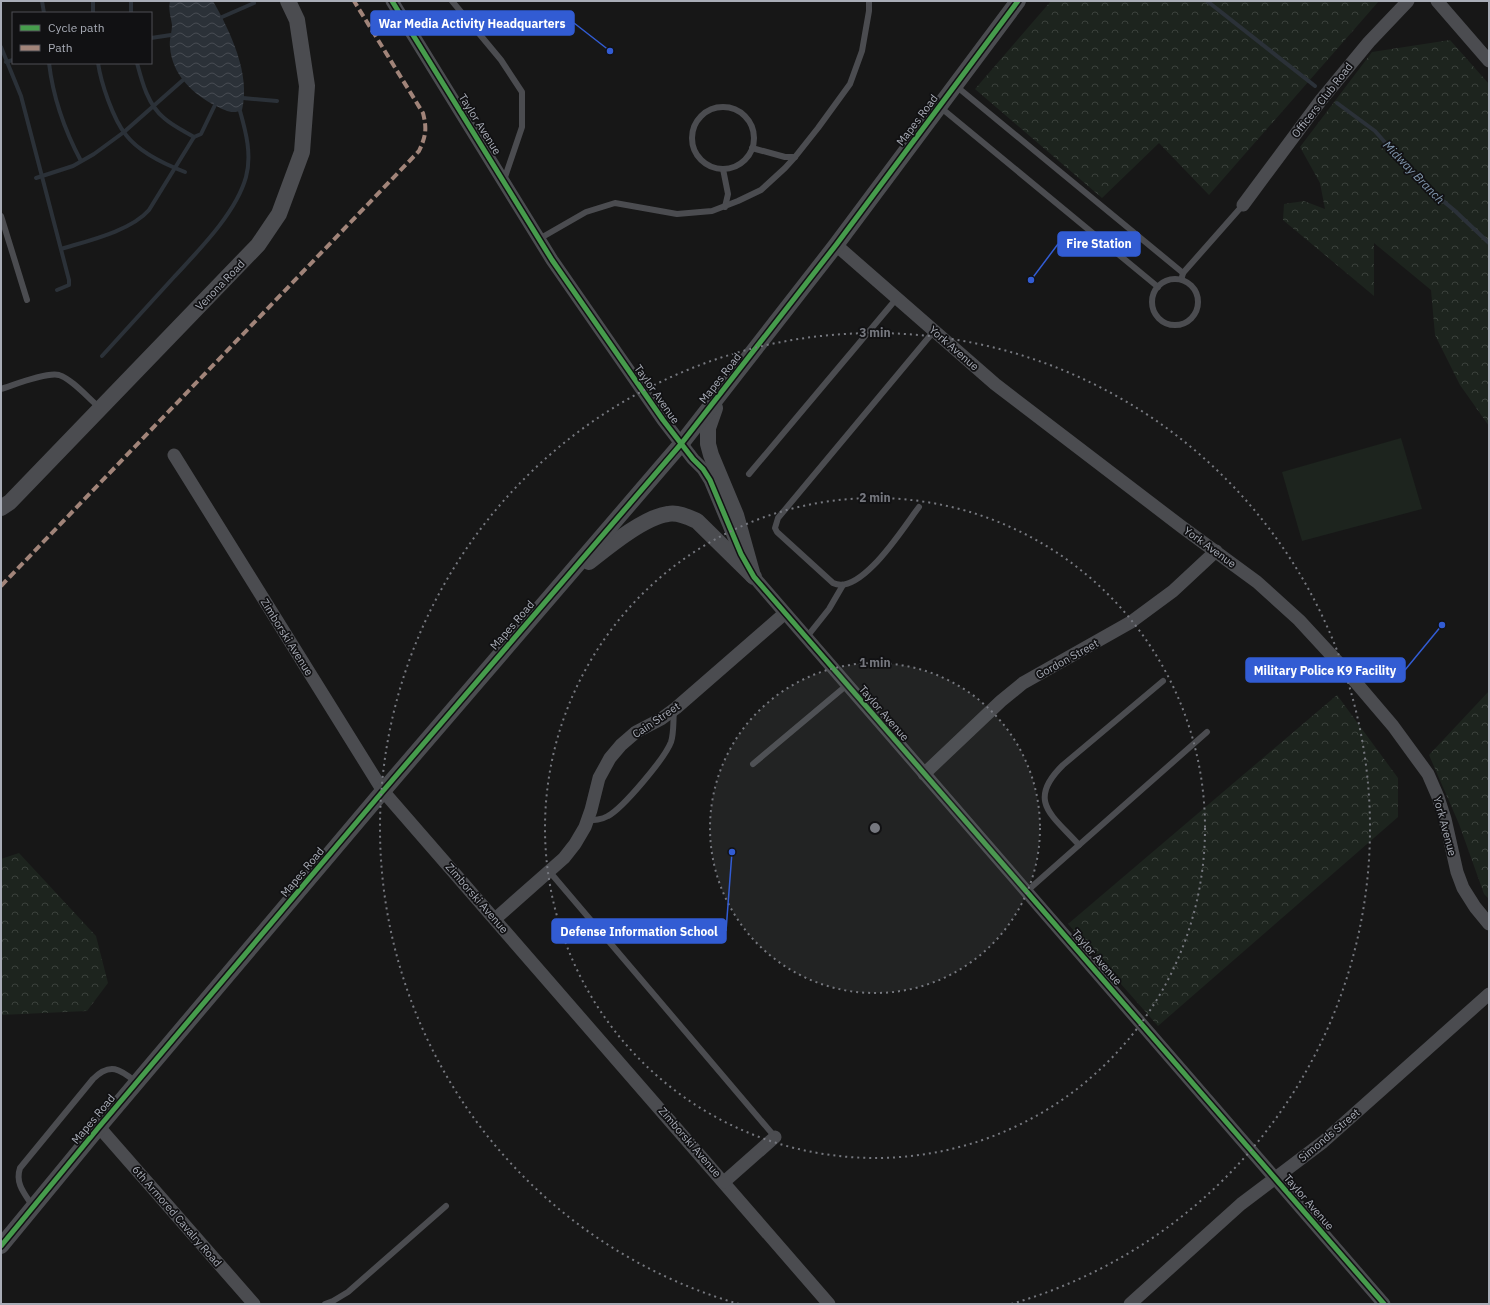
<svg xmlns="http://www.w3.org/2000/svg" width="1490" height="1305" viewBox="0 0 1490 1305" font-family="'IBM Plex Sans',sans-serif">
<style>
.green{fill:#1d241e}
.forest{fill:url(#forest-crowns)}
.water{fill:url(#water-waves)}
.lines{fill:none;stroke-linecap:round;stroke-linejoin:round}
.stream{stroke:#2b3138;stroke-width:4}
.service{stroke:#4b4c50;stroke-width:6}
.minor{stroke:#4b4c50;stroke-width:13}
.tertiary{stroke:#4b4c50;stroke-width:16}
.quiet{stroke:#a18479;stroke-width:4;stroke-dasharray:8 4;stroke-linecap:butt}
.cycleway-casing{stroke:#111113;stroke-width:8}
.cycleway{stroke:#469c4c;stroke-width:5}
.ring{fill:none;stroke:#76787f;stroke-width:2;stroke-dasharray:2 4}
.labels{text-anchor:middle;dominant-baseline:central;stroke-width:3.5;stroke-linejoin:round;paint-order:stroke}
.street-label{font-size:11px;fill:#a9adb7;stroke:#111113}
.water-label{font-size:12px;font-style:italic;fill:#8299b0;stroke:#111113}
.centre{fill:#76787f;stroke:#111113;stroke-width:2}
.ring-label{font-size:12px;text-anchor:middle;font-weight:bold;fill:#76787f;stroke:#111113;stroke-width:3.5;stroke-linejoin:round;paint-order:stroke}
.leader{fill:none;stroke:#325cd3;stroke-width:1.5}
.callout-dot{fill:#325cd3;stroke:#111113;stroke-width:1.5}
.callout{fill:#325cd3;stroke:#325cd3;stroke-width:1.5}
.callout-label{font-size:12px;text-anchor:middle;font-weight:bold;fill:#fff}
</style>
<defs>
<pattern id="forest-crowns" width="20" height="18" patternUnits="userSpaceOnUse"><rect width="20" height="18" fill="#1d241e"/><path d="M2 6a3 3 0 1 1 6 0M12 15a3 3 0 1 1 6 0" fill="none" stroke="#3b413c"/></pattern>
<pattern id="water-waves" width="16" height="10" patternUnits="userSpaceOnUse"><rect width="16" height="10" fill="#2b3138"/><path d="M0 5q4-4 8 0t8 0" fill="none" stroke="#474c53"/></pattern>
</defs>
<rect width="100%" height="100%" fill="#171717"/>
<path class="green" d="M 1401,438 L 1422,509 L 1302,541 L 1282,472 Z"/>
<g class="forest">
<path d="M 1051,1 L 1379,1 L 1209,195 L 1159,143 L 1102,198 L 975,89 Z"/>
<path d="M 1450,40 L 1489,84 L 1489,426 L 1460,385 L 1435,335 L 1431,290 L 1374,243 L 1374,296 L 1283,220 L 1284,204 L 1304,201 L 1325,209 L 1320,183 L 1300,147 L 1372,52 Z"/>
<path d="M 1489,691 L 1489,899 L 1484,894 L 1459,824 L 1429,755 Z"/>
<path d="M 1337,695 L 1398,778 L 1398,817 L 1158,1026 L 1068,924 Z"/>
<path d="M 19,853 L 96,936 L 108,983 L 87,1011 L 1,1015 L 1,859 Z"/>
</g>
<path class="water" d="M 170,1 L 213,1 C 230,31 251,74 242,110 C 232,115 225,110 216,106 C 193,94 172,75 170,47 C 169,40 172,32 172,25 C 171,17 168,10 170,1 Z"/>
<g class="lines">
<g class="stream">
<path d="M 42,1 L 44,13"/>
<path d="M 93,1 L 93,13"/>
<path d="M 1207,1 L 1315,86"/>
<path d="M 131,13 L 131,1"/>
<path d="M 222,17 L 254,3"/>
<path d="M 151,38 L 171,35"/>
<path d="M 1,47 L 21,96 L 69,280 L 69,285 L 57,290"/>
<path d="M 6,62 L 13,60"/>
<path d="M 49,63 C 53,97 65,131 81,161"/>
<path d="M 98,63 C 101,83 113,119 126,135 C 140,153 164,164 185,172"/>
<path d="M 137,63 C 142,82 148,105 164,118 C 173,126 184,131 194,137 L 201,134 L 215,105"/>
<path d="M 243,98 L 277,101"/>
<path d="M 1337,103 L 1375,131 L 1419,181 L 1454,210 L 1489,243"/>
<path d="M 36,178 L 73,166 L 94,154 L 124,132 L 183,80"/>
<path d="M 61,249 C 87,241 131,231 149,210 L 194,137"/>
<path d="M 102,356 C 126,330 150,303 174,277 C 199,250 236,213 246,177 C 252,155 246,132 240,111"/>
</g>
<g class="service">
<path d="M 452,1 L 501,60 L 522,92 L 522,127 L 504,180"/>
<path d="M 956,86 L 1183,273"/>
<path d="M 940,107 L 1158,287"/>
<circle cx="723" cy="138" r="31"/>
<path d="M 752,148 L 785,157 L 795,157"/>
<path d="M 723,169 L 728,194 L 725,207"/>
<path d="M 1,216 L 27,300"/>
<path d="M 539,239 L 586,212 L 615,203 L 677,214 L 712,211 L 738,201 L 761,190 L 785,168 L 795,157 L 818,128 L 850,84 L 862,51 L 869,11 L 869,1"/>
<path d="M 1182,277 L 1183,273 L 1243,205"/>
<circle cx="1175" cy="302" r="23"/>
<path d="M 1,389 C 14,385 46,372 59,375 C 72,379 89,399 100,408"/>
<path d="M 749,474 L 897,298"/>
<path d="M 919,507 C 905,525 861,597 833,583 L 777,532 L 775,528 L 778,518 L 934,331"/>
<path d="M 806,638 L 829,609 L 843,585"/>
<path d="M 753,764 L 847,685"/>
<path d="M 587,820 C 595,820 601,820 608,816 C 623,808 665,758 671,742 C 674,733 673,721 674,711"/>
<path d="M 1079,845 C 1052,815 1026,801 1063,765 L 1163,681"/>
<path d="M 549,871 L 775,1137"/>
<path d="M 1027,891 L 1207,732"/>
<path d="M 32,1205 C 24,1193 15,1183 20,1168 L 93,1079 C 110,1062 120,1069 136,1082"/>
<path d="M 325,1304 L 333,1301 L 348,1292 L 446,1206"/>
</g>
<g class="minor">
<path d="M 392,1 L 552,260 L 663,420 L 693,459 L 703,469 L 710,480 L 741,554 L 754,577 L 1384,1304"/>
<path d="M 1437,1 L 1489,61"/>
<path d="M 1243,205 L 1321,100 L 1369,42 L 1408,1"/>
<path d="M 836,245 L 995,384 L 1182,527 L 1257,582 L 1299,620 L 1347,672 L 1393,726 L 1428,774 L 1438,797 L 1445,819 L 1457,872 L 1463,888 L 1475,907 L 1489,924"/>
<path d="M 174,455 L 383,791 L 829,1304"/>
<path d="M 924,774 L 1001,701 L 1023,683 L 1131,622 L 1173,591 L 1216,551"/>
<path d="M 495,919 L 564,858 L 575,844 L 585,827 L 591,810 L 599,778 L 610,758 L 621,745 L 636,732 L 661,719 L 676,708 L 784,614"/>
<path d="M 99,1127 L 254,1304"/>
<path d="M 724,1182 L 775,1137"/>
<path d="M 1130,1304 L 1241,1204 L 1323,1142 L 1489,994"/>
</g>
<g class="tertiary">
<path d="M 715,408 L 708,428 L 708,444 L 711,455 L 736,515 L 753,576"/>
<path d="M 1,508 L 10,502 L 258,245 L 279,214 L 302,152 L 307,86 L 297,20 L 288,1"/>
<path d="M 589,562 C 608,547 644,517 668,514 C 678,512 688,517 697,521 L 754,577"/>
<path d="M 1,1246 L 99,1127 L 383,791 L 681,444 L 836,245 L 1018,1"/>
</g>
<path class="quiet" d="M 1,586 L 419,151 C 426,136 427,129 423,113 L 354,1"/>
<defs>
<g id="cycleway">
<path d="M 392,1 L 552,260 L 663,420 L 693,459 L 703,469 L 710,480 L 741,554 L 754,577 L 1384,1304"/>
<path d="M 1,1246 L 99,1127 L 383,791 L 681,444 L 836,245 L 1018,1"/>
</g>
</defs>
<use href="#cycleway" class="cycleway-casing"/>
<use href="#cycleway" class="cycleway"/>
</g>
<circle cx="875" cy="828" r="165" fill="#76787f" fill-opacity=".12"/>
<g class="ring">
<circle cx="875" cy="828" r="165"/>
<circle cx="875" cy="828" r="330"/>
<path d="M739 1304A495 495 0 1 1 1011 1304"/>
</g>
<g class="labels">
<g class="street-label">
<text transform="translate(1322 100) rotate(-52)">Officers Club Road</text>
<text transform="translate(917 120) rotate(-53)">Mapes Road</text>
<text transform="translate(480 124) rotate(58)">Taylor Avenue</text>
<text transform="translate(220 285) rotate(-46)">Venona Road</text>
<text transform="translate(954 348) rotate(41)">York Avenue</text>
<text transform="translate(720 378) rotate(-52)">Mapes Road</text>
<text transform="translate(657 394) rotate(55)">Taylor Avenue</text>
<text transform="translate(1210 547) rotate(36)">York Avenue</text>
<text transform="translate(512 625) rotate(-49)">Mapes Road</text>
<text transform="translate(287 637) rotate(58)">Zimborski Avenue</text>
<text transform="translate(1067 659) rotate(-29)">Gordon Street</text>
<text transform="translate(884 713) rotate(49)">Taylor Avenue</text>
<text transform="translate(656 720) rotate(-34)">Cain Street</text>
<text transform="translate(1445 826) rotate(75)">York Avenue</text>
<text transform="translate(302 872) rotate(-50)">Mapes Road</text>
<text transform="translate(477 898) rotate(49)">Zimborski Avenue</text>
<text transform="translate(1097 957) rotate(49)">Taylor Avenue</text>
<text transform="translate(93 1119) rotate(-50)">Mapes Road</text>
<text transform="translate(1329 1135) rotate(-40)">Simonds Street</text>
<text transform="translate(690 1142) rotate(49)">Zimborski Avenue</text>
<text transform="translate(1309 1202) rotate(49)">Taylor Avenue</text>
<text transform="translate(177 1216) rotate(49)">6th Armored Cavalry Road</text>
</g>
<g class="water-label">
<text transform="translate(1414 172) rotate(46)">Midway Branch</text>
</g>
</g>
<circle cx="875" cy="828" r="6" class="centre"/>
<g class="ring-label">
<text x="875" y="337">3 min</text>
<text x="875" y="502">2 min</text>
<text x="875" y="667">1 min</text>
</g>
<path class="leader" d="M610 51L574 23M1031 280L1058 244M1442 625L1405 670M732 852L726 931"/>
<g class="callout-dot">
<circle cx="610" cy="51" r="4"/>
<circle cx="1031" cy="280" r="4"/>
<circle cx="1442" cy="625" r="4"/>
<circle cx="732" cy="852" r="4"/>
</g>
<g class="callout">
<rect x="371" y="11" width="203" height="24" rx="4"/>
<rect x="1058" y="232" width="82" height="24" rx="4"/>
<rect x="1246" y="658" width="159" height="24" rx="4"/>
<rect x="552" y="919" width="174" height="24" rx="4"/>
</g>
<g class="callout-label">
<text x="472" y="28">War Media Activity Headquarters</text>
<text x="1099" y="248">Fire Station</text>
<text x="1325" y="675">Military Police K9 Facility</text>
<text x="639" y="936">Defense Information School</text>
</g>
<rect width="1490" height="1305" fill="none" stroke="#a9adb7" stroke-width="4"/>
<rect x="12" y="12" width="140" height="52" fill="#111113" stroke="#4e4f55"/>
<rect x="20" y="25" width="20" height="6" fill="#469c4c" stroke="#4e4f55"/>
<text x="48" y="32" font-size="12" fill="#a9adb7">Cycle path</text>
<rect x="20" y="45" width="20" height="6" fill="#a18479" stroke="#4e4f55"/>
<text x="48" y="52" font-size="12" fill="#a9adb7">Path</text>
</svg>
